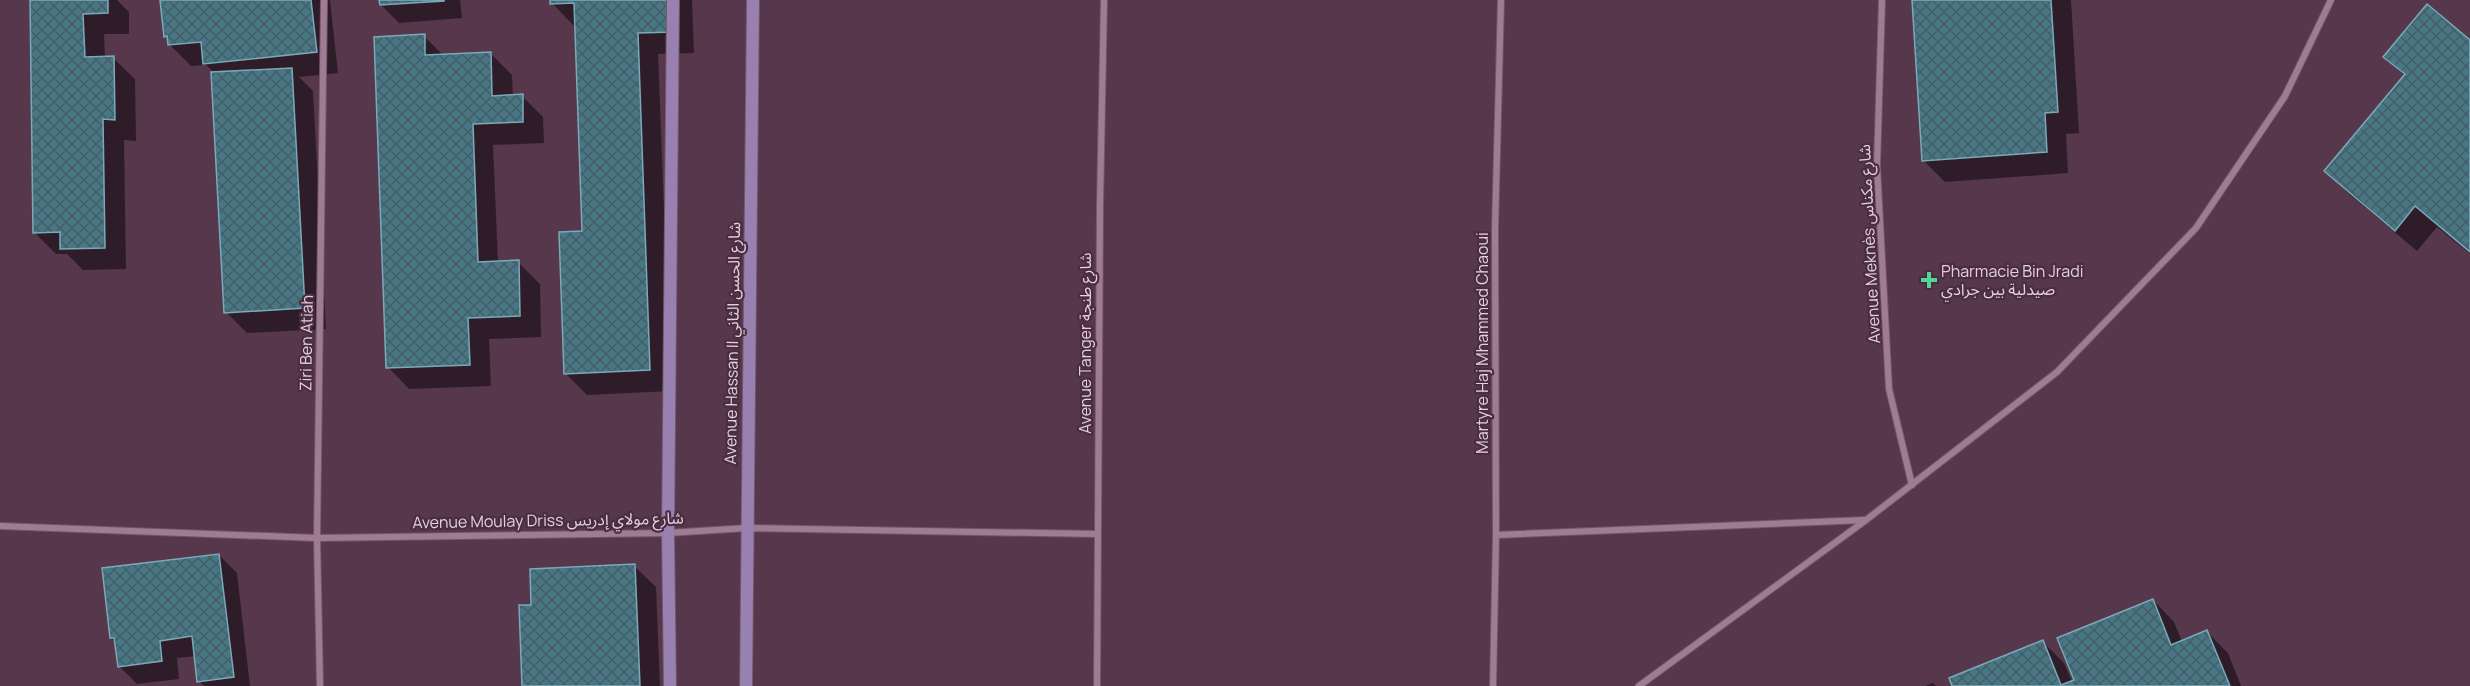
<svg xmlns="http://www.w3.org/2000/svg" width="2470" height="686" viewBox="0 0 2470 686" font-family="Manrope,'Noto Sans Arabic',sans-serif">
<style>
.shadow{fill:#0007}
.building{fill:url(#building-cross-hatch);stroke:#7aaab9;stroke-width:1.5}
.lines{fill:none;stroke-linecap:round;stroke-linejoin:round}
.street-casing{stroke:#715768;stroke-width:8}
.secondary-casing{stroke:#715768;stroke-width:14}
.street{stroke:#a07c94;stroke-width:6}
.secondary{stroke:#9880b0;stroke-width:12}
.poi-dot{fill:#54d396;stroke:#4b2d42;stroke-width:2}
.labels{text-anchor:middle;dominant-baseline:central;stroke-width:4.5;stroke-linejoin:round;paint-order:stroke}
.street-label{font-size:16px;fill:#e3d0dc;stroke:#4b2d42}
.poi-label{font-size:16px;fill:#e3d0dc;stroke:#4b2d42;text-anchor:start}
</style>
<defs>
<pattern id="building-cross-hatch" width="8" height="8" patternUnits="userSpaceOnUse" patternTransform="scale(1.5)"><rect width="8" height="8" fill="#477684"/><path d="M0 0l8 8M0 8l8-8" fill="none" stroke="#465d66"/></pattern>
</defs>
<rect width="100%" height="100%" fill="#56374c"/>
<g class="shadow">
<path d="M 31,0 L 117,0 L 129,12 L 129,34 L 104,34 L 105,58 L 113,58 L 135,79 L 136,141 L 124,140 L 126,269 L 83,270 L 67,254 L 56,254 L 34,232 Z"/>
<path d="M 162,0 L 330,0 L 338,73 L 299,77 L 313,91 L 326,329 L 247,333 L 226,312 L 215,74 L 206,65 L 191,66 L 170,45 L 165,36 Z"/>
<path d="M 381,0 L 460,0 L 462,18 L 399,23 L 381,5 Z"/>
<path d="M 552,0 L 692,0 L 694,53 L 658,54 L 671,391 L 587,395 L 565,373 L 584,233 L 576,25 L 573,25 L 552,3 Z"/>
<path d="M 1913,0 L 2071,0 L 2079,133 L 2066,134 L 2068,173 L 1945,182 L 1923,160 Z"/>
<path d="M 424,36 L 443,55 L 490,53 L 512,75 L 513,96 L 522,96 L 543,117 L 544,143 L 493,145 L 498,263 L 518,262 L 540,284 L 541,337 L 489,339 L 491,386 L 409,389 L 388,367 Z"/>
<path d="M 2470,42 L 2470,254 L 2437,227 L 2417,251 L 2347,192 L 2326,171 L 2405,76 L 2385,56 Z"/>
<path d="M 219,555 L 237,573 L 250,686 L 204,686 L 199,681 L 196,656 L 177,658 L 179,679 L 137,684 L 119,666 L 116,643 L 111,638 Z"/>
<path d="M 634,566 L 656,587 L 660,686 L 524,686 L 532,606 Z"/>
<path d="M 2153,600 L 2174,622 L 2182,642 L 2207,632 L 2228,653 L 2241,686 L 1954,686 L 2043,642 L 2064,663 L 2072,682 L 2076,680 Z"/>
<path d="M 1933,683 L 1936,686 L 1925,686 Z"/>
</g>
<g class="building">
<path d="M 30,0 L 108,0 L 108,13 L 83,14 L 85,57 L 114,56 L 115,120 L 103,119 L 105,248 L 60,249 L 60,232 L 33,233 Z"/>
<path d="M 160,0 L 311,0 L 317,52 L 203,64 L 201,42 L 168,45 L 167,36 L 164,37 Z"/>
<path d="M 379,0 L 444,0 L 444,1 L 380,5 Z"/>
<path d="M 550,0 L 672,0 L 673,32 L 638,33 L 650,370 L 564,374 L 559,232 L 582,231 L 574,3 L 550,4 Z"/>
<path d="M 1912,0 L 2051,0 L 2058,112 L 2045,113 L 2047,152 L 1922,161 Z"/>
<path d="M 2427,4 L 2470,40 L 2470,252 L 2415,206 L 2395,231 L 2324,171 L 2405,74 L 2383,57 Z"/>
<path d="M 425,34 L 425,55 L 491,52 L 492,96 L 523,94 L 523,122 L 473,124 L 478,262 L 519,260 L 520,316 L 468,318 L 470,365 L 386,368 L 374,37 Z"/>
<path d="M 292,68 L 305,308 L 224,313 L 211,72 Z"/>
<path d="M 219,554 L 234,677 L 197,682 L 192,636 L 160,641 L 162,661 L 118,667 L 114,638 L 110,638 L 102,568 Z"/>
<path d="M 635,564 L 640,686 L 522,686 L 519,605 L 531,605 L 530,569 Z"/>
<path d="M 2153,599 L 2171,645 L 2207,630 L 2230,686 L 1952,686 L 1949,678 L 2043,640 L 2061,685 L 2074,680 L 2057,638 Z"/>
</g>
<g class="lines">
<defs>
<g id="street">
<path d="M 1882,0 L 1877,166 L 1889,389 L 1912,485"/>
<path d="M 0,526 L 317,538 L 668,533 L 747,528 L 1097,534"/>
<path d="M 1496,535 L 1865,520"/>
<path d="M 320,686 L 317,538 L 324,0"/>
<path d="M 1097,686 L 1100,205 L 1104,0"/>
<path d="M 1493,686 L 1496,535 L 1495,229 L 1501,0"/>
<path d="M 1639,686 L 1866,520 L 2057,372 L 2196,228 L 2285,96 L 2331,0"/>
</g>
<g id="secondary">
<path d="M 670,686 L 668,533 L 673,0"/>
<path d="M 746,686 L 753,0"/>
</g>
</defs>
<use href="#street" class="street-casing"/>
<use href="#secondary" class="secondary-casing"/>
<use href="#street" class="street"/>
<use href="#secondary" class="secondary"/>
</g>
<path class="poi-dot" d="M1926 271h6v6h6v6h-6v6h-6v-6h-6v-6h6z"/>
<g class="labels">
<g class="street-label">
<text transform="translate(1869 244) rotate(-93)">Avenue Meknès شارع مكناس</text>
<text transform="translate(306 343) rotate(-89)">Ziri Ben Atiah</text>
<text transform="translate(732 343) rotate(-89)">Avenue Hassan II شارع الحسن الثاني</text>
<text transform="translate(1085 343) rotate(-90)">Avenue Tanger شارع طنجة</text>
<text transform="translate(1482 343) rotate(-90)">Martyre Haj Mhammed Chaoui</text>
<text transform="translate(548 520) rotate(-1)">Avenue Moulay Driss شارع مولاي إدريس</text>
</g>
<g class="poi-label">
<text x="1941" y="271">Pharmacie Bin Jradi<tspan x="1941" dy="18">صيدلية بين جرادي</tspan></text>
</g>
</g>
</svg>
